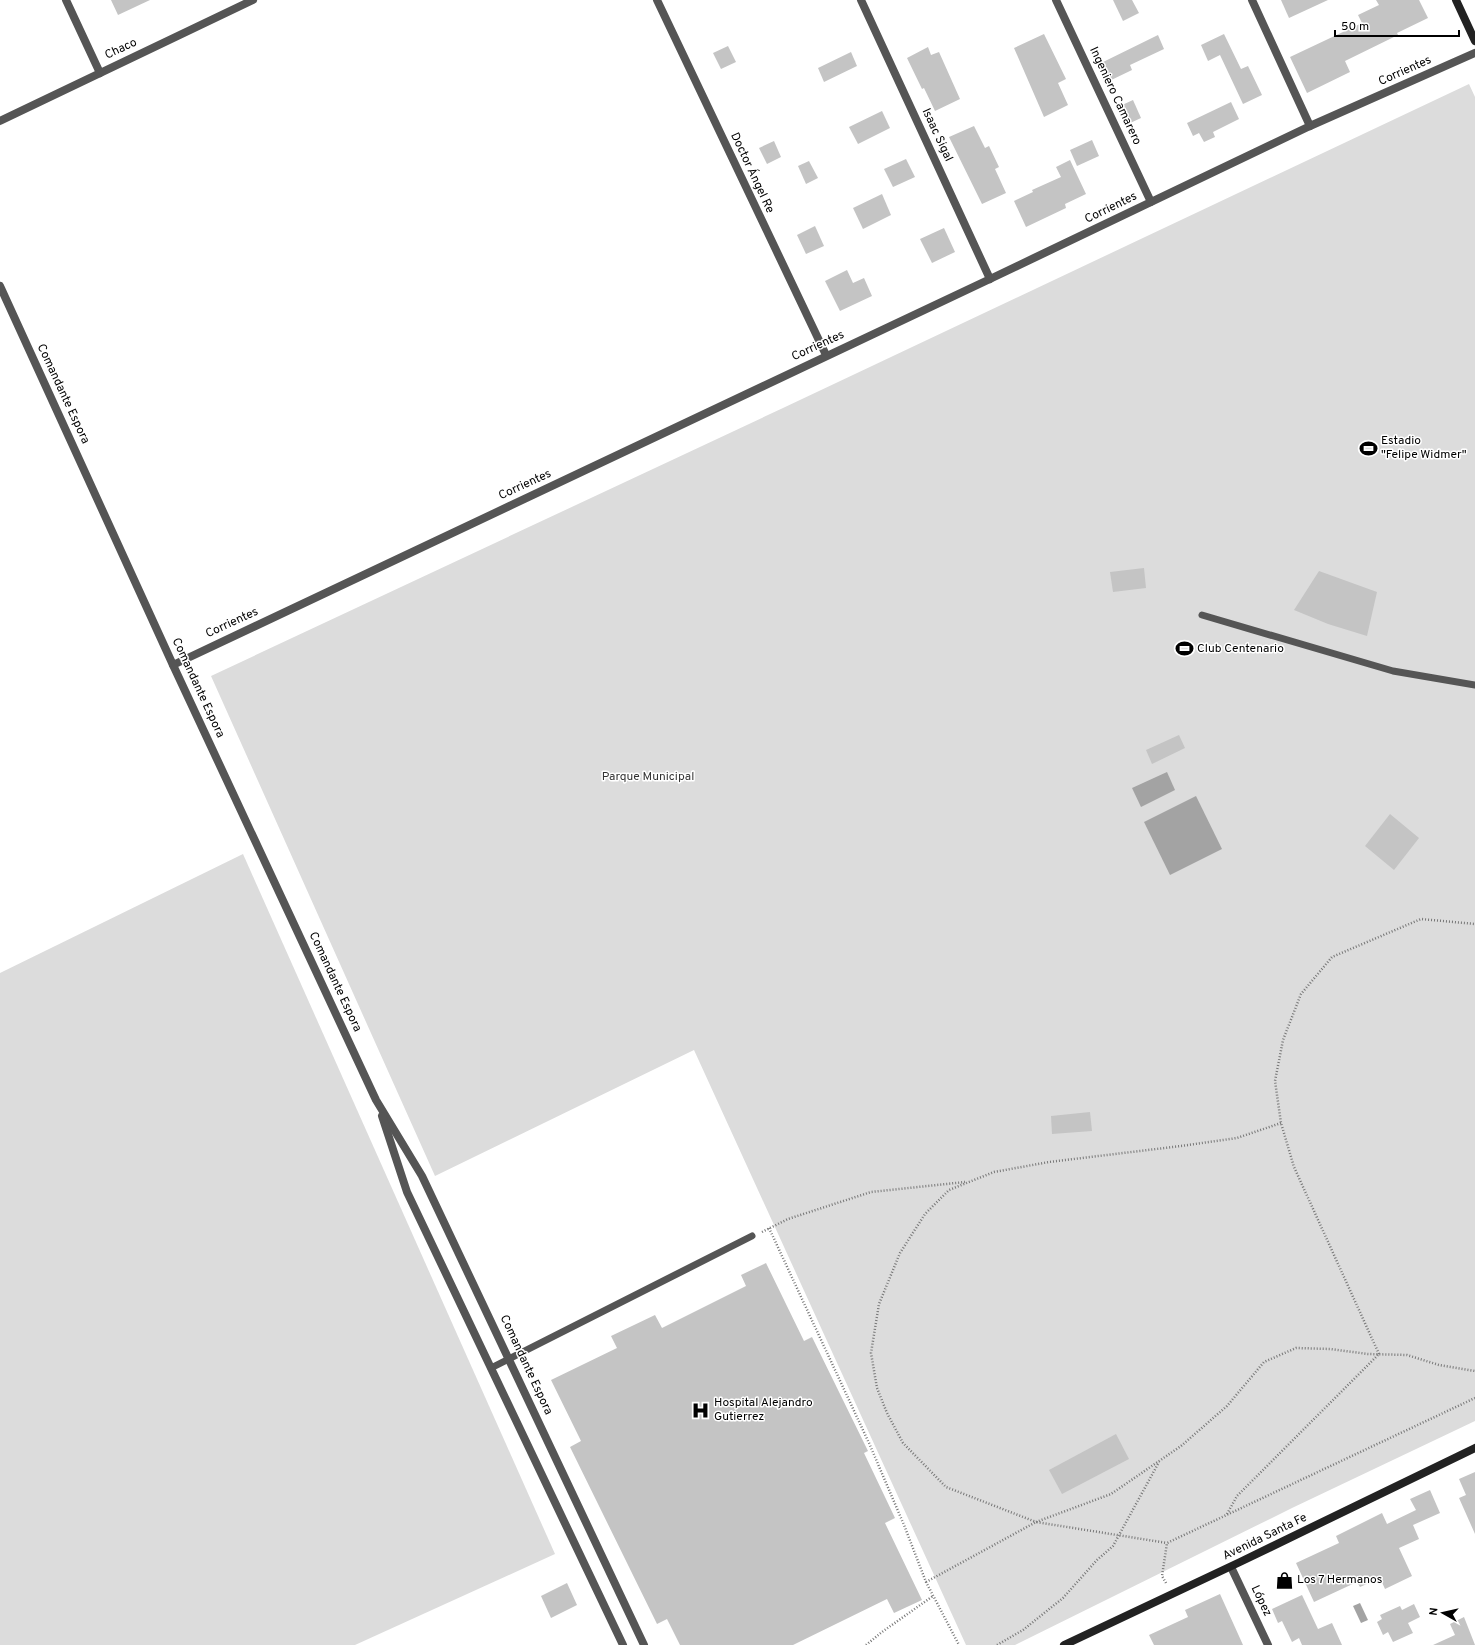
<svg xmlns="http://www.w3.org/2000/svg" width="1475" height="1645" viewBox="0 0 1475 1645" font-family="Overpass,sans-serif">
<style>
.green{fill:#dcdcdc}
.water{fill:#a3a3a3}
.building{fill:#c4c4c4}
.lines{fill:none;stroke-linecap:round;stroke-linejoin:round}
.path{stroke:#777;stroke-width:2.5;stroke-dasharray:1 2;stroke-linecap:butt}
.service{stroke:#555;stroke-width:7}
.minor{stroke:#555;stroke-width:8}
.tertiary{stroke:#555;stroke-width:8}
.secondary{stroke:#222;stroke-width:8}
.labels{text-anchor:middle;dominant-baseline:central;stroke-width:3;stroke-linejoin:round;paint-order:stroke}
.street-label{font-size:12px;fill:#000;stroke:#fff}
.poi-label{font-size:12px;fill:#000;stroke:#fff;text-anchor:start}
.park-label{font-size:12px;fill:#333;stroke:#fff}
</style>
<rect width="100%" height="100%" fill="#fff"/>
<g class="green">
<path d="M 1469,84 L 1475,97 L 1475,1421 L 1292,1508 L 1015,1645 L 966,1645 L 694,1050 L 435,1176 L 211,676 L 783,408 Z"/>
<path d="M 243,854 L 555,1554 L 355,1645 L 0,1645 L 0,973 Z"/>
</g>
<g class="water">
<path d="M 1167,772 L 1175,790 L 1141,807 L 1132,788 Z"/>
<path d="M 1196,796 L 1222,849 L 1170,875 L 1144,822 Z"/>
<path d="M 1360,1603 L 1368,1620 L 1361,1623 L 1353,1606 Z"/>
</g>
<g class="building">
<path d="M 111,0 L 150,0 L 118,15 Z"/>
<path d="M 1113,0 L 1132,0 L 1139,13 L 1123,21 Z"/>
<path d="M 1281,0 L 1328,0 L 1289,18 Z"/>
<path d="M 1376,0 L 1419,0 L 1428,18 L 1397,33 L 1398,35 L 1345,61 L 1350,72 L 1307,93 L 1290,57 L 1362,23 L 1358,15 L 1379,5 Z"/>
<path d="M 1044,34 L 1066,79 L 1058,83 L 1068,105 L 1044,117 L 1014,48 Z"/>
<path d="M 1224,34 L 1241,69 L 1248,66 L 1262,95 L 1243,104 L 1220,55 L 1208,61 L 1201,45 Z"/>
<path d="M 1158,35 L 1164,49 L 1130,65 L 1132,70 L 1105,83 L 1097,65 Z"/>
<path d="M 728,46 L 736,62 L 721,69 L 713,53 Z"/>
<path d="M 928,47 L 931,55 L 939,52 L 960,99 L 935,111 L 924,88 L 922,89 L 907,58 Z"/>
<path d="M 851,52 L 857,66 L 824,82 L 818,68 Z"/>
<path d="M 1133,100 L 1141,118 L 1128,124 L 1120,106 Z"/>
<path d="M 1231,102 L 1239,119 L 1213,132 L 1215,137 L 1204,142 L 1199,133 L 1193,136 L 1187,123 Z"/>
<path d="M 882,111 L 890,128 L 858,144 L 849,127 Z"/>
<path d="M 974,126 L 985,148 L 989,146 L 999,167 L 995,169 L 1006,193 L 982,204 L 949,137 Z"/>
<path d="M 1092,140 L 1099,156 L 1077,166 L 1070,150 Z"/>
<path d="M 774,141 L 781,157 L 767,164 L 759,148 Z"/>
<path d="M 906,159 L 915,177 L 893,187 L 884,169 Z"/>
<path d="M 1070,160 L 1086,194 L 1065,204 L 1066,208 L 1026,227 L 1014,201 L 1033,192 L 1032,190 L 1061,177 L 1056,167 Z"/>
<path d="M 809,161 L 818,178 L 806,184 L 798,166 Z"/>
<path d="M 882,194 L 891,215 L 863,229 L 853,208 Z"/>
<path d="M 815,226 L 824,246 L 806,254 L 797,235 Z"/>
<path d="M 944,228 L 955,252 L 932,263 L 920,239 Z"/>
<path d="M 847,270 L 853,283 L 864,278 L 872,296 L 840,311 L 825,281 Z"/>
<path d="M 1144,568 L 1146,588 L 1113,592 L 1110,572 Z"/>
<path d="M 1319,571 L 1377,592 L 1367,636 L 1328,624 L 1294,610 Z"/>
<path d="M 1179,735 L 1185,748 L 1152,764 L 1146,750 Z"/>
<path d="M 1390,814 L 1419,838 L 1394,870 L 1365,846 Z"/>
<path d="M 1090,1112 L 1092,1131 L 1052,1134 L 1051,1116 Z"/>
<path d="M 766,1263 L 804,1341 L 812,1337 L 868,1451 L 864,1453 L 895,1518 L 885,1523 L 922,1600 L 894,1613 L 887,1599 L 793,1645 L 680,1645 L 667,1619 L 657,1624 L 570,1447 L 581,1441 L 551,1380 L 617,1348 L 611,1336 L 655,1315 L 662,1328 L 746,1286 L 741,1275 Z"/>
<path d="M 1116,1434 L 1129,1459 L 1062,1494 L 1049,1470 Z"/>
<path d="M 1475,1472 L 1475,1534 L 1459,1498 L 1466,1495 L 1459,1479 Z"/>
<path d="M 1430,1490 L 1440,1513 L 1413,1525 L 1419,1539 L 1399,1548 L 1412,1576 L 1385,1589 L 1380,1578 L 1360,1587 L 1357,1582 L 1314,1602 L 1296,1563 L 1339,1543 L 1336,1536 L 1382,1513 L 1387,1524 L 1416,1510 L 1410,1499 Z"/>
<path d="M 567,1583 L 577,1605 L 551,1618 L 541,1596 Z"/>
<path d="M 1220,1594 L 1243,1645 L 1154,1645 L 1149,1635 L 1188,1617 L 1185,1610 Z"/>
<path d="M 1302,1595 L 1318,1629 L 1332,1623 L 1342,1645 L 1302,1645 L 1299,1638 L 1292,1642 L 1282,1621 L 1278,1623 L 1272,1609 Z"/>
<path d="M 1414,1604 L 1420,1617 L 1408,1623 L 1413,1633 L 1393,1642 L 1388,1632 L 1383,1635 L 1377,1622 L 1382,1619 L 1380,1615 L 1400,1606 L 1402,1610 Z"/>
<path d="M 1464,1617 L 1475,1645 L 1433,1645 L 1455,1635 L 1450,1624 Z"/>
</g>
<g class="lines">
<g class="path">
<path d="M 1281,1123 L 1237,1138 L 1181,1146 L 1049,1162 L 994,1172 L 949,1190 L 925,1214 L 900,1253 L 879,1304 L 871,1353 L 877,1388 L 887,1413 L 903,1443 L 946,1487 L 1036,1522 L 1111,1494 L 1181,1446 L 1227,1406 L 1264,1362 L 1296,1348 L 1330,1349 L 1368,1354 L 1407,1355 L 1439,1365 L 1475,1371"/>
<path d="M 769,1228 L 869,1443 L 904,1525 L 926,1582 L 959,1645"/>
<path d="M 762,1232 L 788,1219 L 871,1192 L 965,1182"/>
<path d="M 1379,1354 L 1294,1167 L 1281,1123 L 1275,1081 L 1283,1040 L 1301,994 L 1332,957 L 1421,919 L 1475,924"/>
<path d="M 1227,1514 L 1237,1496 L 1379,1354"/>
<path d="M 926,1582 L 1036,1522 L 1167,1543"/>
<path d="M 1166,1583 L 1162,1576 L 1167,1543 L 1475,1398"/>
<path d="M 866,1645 L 882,1632 L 933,1596"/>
<path d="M 997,1645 L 1023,1630 L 1063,1598 L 1097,1560 L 1113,1546 L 1159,1462"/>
</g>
<g class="service">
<path d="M 1202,615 L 1393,671 L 1475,685"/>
<path d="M 491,1368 L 752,1236"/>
</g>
<g class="minor">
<path d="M 66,0 L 100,73"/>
<path d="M 657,0 L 826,355"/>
<path d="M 861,0 L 990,279"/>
<path d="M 1056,0 L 1151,202"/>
<path d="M 1252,0 L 1310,126"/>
<path d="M 173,665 L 990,279 L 1310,126 L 1475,53"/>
<path d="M 1231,1567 L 1268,1645"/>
</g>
<g class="tertiary">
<path d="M 0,121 L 253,0"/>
<path d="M 0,286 L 173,665 L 376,1100 L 422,1176 L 644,1645"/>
<path d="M 382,1116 L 407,1192 L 623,1645"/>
</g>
<g class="secondary">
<path d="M 1456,0 L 1475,41"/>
<path d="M 1064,1645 L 1240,1562 L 1475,1448"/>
</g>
</g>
<defs>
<symbol id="stadium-bare" viewBox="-9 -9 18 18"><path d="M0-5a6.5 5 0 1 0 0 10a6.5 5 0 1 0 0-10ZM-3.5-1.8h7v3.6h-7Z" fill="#000" stroke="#fff" stroke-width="2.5" paint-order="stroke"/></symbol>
<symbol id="hospital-bare" viewBox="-9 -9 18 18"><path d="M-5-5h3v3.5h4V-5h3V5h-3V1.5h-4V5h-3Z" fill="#000" stroke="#fff" stroke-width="2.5" paint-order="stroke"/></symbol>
<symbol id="shop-bare" viewBox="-9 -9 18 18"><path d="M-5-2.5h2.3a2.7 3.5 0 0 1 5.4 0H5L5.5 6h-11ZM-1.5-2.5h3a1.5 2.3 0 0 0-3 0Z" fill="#000" stroke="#fff" stroke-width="2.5" paint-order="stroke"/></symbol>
</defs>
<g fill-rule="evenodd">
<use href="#stadium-bare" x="1356" y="436" width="25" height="25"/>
<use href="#stadium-bare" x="1172" y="636" width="25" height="25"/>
<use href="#hospital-bare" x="688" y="1398" width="25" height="25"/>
<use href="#shop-bare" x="1272" y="1568" width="25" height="25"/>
</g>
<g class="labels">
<g class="street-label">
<text transform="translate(121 49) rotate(-25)">Chaco</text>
<text transform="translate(1405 71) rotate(-24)">Corrientes</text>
<text transform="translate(1115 96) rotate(65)">Ingeniero Camarero</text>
<text transform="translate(937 135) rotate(65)">Isaac Sigal</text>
<text transform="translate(752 173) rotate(65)">Doctor Ángel Re</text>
<text transform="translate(1111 208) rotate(-26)">Corrientes</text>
<text transform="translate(818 346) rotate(-25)">Corrientes</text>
<text transform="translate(63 394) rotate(65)">Comandante Espora</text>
<text transform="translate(525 485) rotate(-25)">Corrientes</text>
<text transform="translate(232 623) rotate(-25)">Corrientes</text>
<text transform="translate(198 688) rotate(65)">Comandante Espora</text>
<text transform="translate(335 982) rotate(65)">Comandante Espora</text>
<text transform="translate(526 1365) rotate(65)">Comandante Espora</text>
<text transform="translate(1265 1537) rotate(-26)">Avenida Santa Fe</text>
<text transform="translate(1261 1601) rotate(65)">López</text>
</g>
<g class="poi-label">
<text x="1381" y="441">Estadio<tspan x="1381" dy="14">"Felipe Widmer"</tspan></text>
<text x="1197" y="649">Club Centenario</text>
<text x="714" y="1403">Hospital Alejandro<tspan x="714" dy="14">Gutierrez</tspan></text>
<text x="1297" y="1580">Los 7 Hermanos</text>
</g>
<g class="park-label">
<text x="648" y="777">Parque Municipal</text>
</g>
</g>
<g transform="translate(1443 1613) rotate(278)" stroke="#ffffff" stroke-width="3" paint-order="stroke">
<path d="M0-3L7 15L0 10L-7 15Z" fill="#000000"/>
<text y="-6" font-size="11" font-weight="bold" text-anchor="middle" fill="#000000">N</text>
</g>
<path d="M1335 30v6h124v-6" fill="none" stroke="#000000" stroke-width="2"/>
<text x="1341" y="30" font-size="12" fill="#000000" stroke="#ffffff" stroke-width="3" paint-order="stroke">50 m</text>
</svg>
